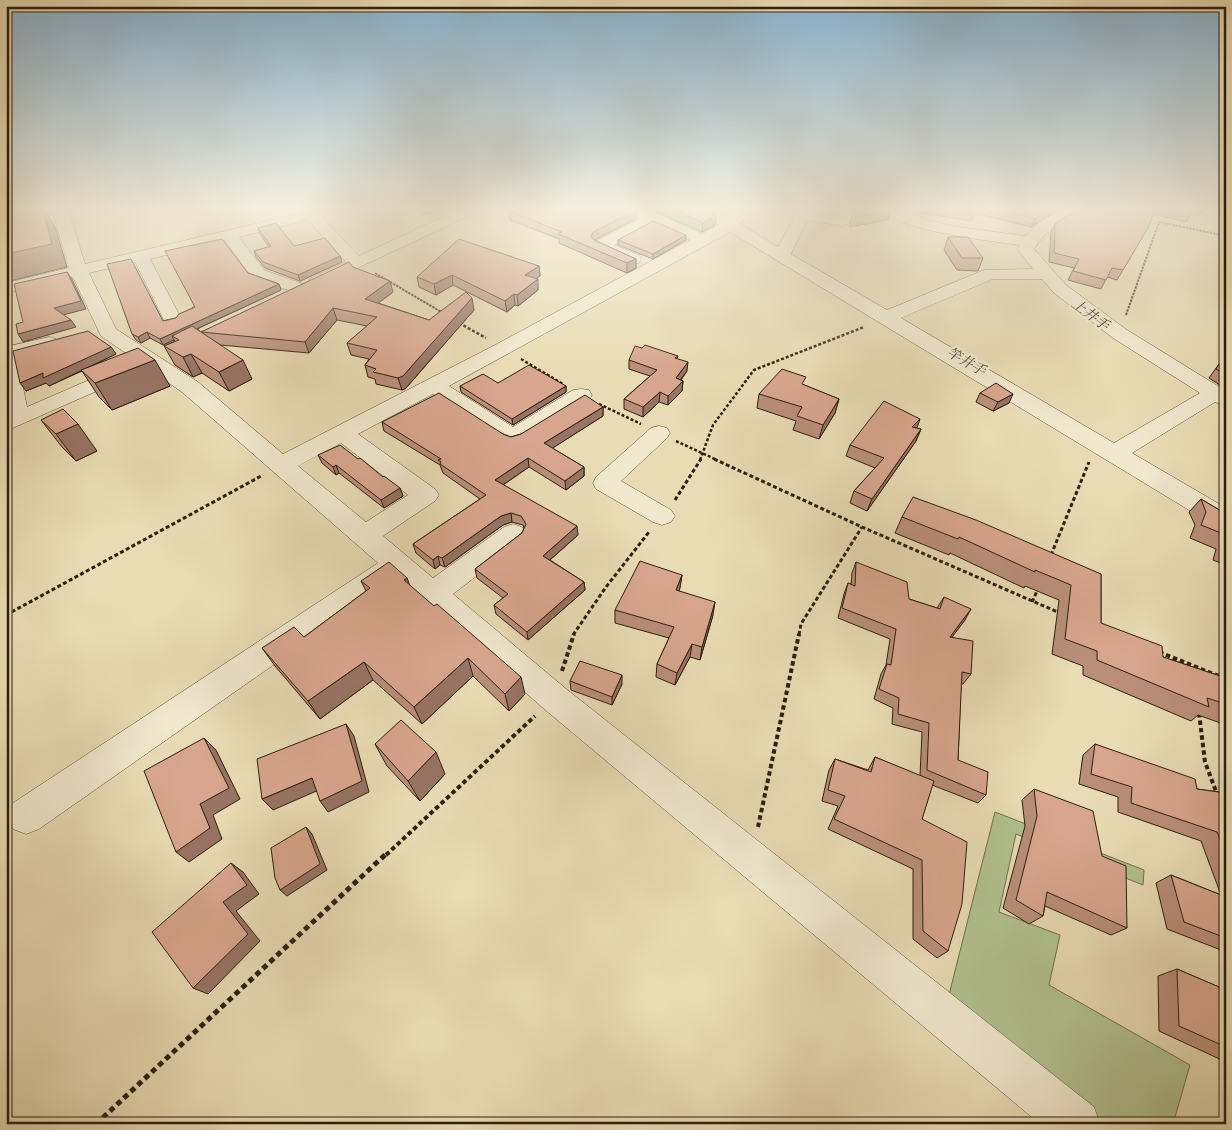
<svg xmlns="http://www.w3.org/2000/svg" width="1232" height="1130" viewBox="0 0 1232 1130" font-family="'Old Standard TT','Noto Serif JP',serif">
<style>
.green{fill:#b2c290;stroke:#6e7050}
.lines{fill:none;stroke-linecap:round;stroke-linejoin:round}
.minor-casing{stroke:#5a4e3a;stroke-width:1}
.path-far4{stroke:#2a1f11;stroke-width:2;stroke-dasharray:2.5 1;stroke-linecap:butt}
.path-far3{stroke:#2a1f11;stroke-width:2.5;stroke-dasharray:3 2;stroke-linecap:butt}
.path-far2{stroke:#2a1f11;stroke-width:3;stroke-dasharray:4 2.5;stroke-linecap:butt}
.path-far1{stroke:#2a1f11;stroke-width:4;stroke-dasharray:4.5 3;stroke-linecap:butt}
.path{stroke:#2a1f11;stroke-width:5;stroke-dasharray:5.5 4;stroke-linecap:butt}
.minor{fill:#f1e8ce;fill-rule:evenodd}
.wall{fill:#ba8f7a;stroke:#2a1f11}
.shaded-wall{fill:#977463;stroke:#2a1f11}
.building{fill:#d8a68e;stroke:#2a1f11}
.labels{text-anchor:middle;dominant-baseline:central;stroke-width:5;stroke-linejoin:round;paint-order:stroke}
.far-water-label{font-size:14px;font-style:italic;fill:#4c4d43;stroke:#f1e8ce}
</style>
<rect width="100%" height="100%" fill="#e9dcb4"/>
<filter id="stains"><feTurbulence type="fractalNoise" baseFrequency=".004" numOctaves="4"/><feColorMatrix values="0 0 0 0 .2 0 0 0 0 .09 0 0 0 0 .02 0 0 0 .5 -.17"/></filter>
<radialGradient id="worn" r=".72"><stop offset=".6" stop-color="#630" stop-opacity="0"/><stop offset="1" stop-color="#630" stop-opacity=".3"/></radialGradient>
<path class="green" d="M 995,812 L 1144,870 L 1143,885 L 1016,834 L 999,912 L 1060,935 L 1049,985 L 1190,1065 L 1173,1124 L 1099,1124 L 948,999 Z"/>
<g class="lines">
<defs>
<g id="minor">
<path d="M 52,209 L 68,209 L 85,264 L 301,213 L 298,209 L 345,209 L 342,212 L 322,217 L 359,256 L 460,209 L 480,209 L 477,212 L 317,287 L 311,286 L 308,282 L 311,278 L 346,262 L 308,220 L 239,237 L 264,270 L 306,285 L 309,289 L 306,293 L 300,294 L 252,278 L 225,240 L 150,259 L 181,318 L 179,322 L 172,324 L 165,322 L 135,262 L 89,273 L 116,329 L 198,382 L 283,454 L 497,344 L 690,240 L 653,224 L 614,245 L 639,255 L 641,259 L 639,263 L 627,263 L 595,248 L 593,245 L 595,242 L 640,219 L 632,215 L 629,212 L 631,209 C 656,209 680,225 702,234 L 719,225 L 695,209 L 714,209 L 729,218 L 735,209 L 751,209 L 740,224 L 778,247 L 797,212 L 802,210 L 847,218 L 850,221 L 847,224 L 842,226 L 807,220 L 791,254 L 887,310 L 984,270 L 1033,269 L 1017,249 L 1020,245 C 992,241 897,231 881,209 L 901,209 L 928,220 L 957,227 L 1026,236 C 1045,213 1061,209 1089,209 L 1086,212 C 1065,219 1046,229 1034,249 L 1066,285 L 1127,330 L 1226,391 L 1226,406 L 1215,402 L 1132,453 L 1226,508 L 1226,529 L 1217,527 L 730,232 L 449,386 L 513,427 L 573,390 L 581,389 L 589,390 L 592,395 L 589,400 L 521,442 L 513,444 L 505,442 L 433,394 L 358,434 L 435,489 L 439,495 L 435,501 L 383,536 L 433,578 L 504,527 L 513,524 L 522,527 L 526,534 L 522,541 L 453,594 L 565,688 L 1094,1107 L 1100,1124 L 1040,1124 L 543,708 L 396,579 L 39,829 L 26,834 L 13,829 L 8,816 L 13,803 L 378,563 L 182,392 L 101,336 L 73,277 L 6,293 L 6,283 L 69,268 ZM 993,279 L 1042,279 L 1054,293 L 1113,338 L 1200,393 L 1114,443 L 901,318 ZM 341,443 L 408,495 L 366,522 L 298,466 Z"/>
<path d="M 49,337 L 56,339 L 59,343 L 56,347 L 17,358 L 27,407 L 119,367 L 126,365 L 133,367 L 136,371 L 133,375 L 6,431 L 6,347 Z"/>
<path d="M 659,426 L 667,428 L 670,433 L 667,438 L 621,481 L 671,510 L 675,516 L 671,522 L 662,525 L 653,522 L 596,489 L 593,483 L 596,477 L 651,428 Z"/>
</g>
</defs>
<use href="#minor" class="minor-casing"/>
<g class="path-far4">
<path d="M 375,273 L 443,313"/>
<path d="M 1126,315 L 1159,222 L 1226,236"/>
</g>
<g class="path-far3">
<path d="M 459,323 L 486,338"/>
<path d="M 521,359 L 563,384"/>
<path d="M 599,404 L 641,424"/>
<path d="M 676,441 L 717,460"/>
<path d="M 700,460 L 713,425 L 754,370 L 864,327"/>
</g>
<g class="path-far2">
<path d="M 714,459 L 862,527 L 1060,613"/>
<path d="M 675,500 L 701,459"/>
<path d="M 1051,555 L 1089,462"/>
<path d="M 1032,602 L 1038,589"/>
<path d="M 6,615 L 263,475"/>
<path d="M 573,635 L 606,587 L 649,532"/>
<path d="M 799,635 L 801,624 L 862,527"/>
</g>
<g class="path-far1">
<path d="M 1159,652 L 1226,679"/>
<path d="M 562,671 L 574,634"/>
<path d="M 1199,713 L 1205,762 L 1217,794"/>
<path d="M 758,827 L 799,634"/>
<path d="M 386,855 L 535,716"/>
</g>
<path class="path" d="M 96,1124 L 387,853"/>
<use href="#minor" class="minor"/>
</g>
<g class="wall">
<path d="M 417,209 L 445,209 L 423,215 Z"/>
<path d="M 641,209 L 706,209 L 715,225 L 702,232 L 659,213 Z"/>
<path d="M 906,209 L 1066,209 L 1054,212 L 1031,227 L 974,213 L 971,221 L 912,211 Z"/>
<path d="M 1081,209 L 1206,209 L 1199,216 L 1191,214 L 1186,222 L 1153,214 L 1149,226 L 1117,280 L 1107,277 L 1101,289 L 1068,280 L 1074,268 L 1049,262 L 1051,232 L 1055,224 Z"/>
<path d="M 636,210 L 636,219 L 594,240 L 636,259 L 636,268 L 627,273 L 559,243 L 559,239 L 510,220 L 509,211 Z"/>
<path d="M 258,228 L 294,246 L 340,256 L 342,262 L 300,281 L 265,268 L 256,257 L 254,251 L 269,247 L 260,234 Z"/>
<path d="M 948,237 L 983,258 L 978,271 L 957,270 L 944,250 Z"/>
<path d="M 618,240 L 686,240 L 653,259 L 618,245 Z"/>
<path d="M 539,266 L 540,276 L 536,279 L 538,290 L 518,306 L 515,305 L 507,312 L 453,285 L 436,295 L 419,287 L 417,277 Z"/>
<path d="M 353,267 L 393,292 L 378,303 L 429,320 L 474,310 L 406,388 L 402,390 L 376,384 L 375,379 L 368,377 L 365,365 L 369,359 L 351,355 L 347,343 L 367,326 L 337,320 L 309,353 L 220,345 L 252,379 L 229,391 L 202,373 L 193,377 L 175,365 L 164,346 L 175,341 L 174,340 L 163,345 L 150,338 L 141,343 L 136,340 L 132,334 L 163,321 L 176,318 L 248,273 L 279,284 L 281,290 L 197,329 L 201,332 Z"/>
<path d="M 111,347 L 116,354 L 88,368 L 170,386 L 112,410 L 99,397 L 82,371 L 49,386 L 46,383 L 26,391 Z"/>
<path d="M 642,348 L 678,356 L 677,359 L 687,371 L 681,380 L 683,381 L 682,391 L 668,405 L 659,402 L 643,417 L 624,409 L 624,399 L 650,376 L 629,369 L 629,360 Z"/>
<path d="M 1219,364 L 1226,366 L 1226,389 L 1209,378 Z"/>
<path d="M 498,383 L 566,386 L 566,392 L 513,425 L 461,392 L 460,386 Z"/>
<path d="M 804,385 L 839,399 L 835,413 L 819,439 L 793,430 L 796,421 L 757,408 L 759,394 Z"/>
<path d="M 980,393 L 1009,403 L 993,411 L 976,402 Z"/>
<path d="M 603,407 L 603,416 L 552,448 L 584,467 L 584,476 L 566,490 L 529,467 L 503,485 L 578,535 L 550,560 L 584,582 L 585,590 L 528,640 L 496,614 L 494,605 L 503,598 L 477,578 L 475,569 L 522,533 L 524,528 L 523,525 L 512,522 L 503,525 L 445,567 L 440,565 L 435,569 L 416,553 L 413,544 L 480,499 L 443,473 L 440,465 L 384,431 L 382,422 L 503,434 L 511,437 L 521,434 Z"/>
<path d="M 41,420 L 97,451 L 76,461 L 62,447 Z"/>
<path d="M 917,428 L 921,429 L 916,441 L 867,511 L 850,503 L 854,491 L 875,468 L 846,456 L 850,445 Z"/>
<path d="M 318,455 L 400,488 L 403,496 L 384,508 L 339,473 L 336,475 L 322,463 Z"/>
<path d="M 1201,499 L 1226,514 L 1226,565 L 1213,560 L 1216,549 L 1190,538 L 1195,525 L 1189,512 Z"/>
<path d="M 902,517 L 1101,574 L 1101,623 L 1163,657 L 1217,675 L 1226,668 L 1226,725 L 1198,715 L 1191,721 L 1083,675 L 1083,666 L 1052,654 L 1059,600 L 1025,586 L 1024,588 L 950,553 L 949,555 L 895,533 Z"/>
<path d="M 856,562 L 909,599 L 937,608 L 944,597 L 965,620 L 951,637 L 971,674 L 963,684 L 961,684 L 958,760 L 986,795 L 978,803 L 932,785 L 922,819 L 948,951 L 937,958 L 913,939 L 913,869 L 828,829 L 838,806 L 822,801 L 829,770 L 835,759 L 868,770 L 875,757 L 920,776 L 922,732 L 892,724 L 893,708 L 874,699 L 881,674 L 886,665 L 890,639 L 838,618 L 844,594 L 848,583 L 851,584 L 852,573 Z"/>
<path d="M 682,575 L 679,591 L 713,615 L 700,660 L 690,657 L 675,685 L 656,677 L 657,664 L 669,638 L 615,623 L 615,610 Z"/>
<path d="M 407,578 L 409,585 L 525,694 L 509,711 L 473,676 L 422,724 L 373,680 L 320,719 L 275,666 L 262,648 L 304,637 L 366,591 L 361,581 Z"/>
<path d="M 1226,631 L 1226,650 L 1224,649 Z"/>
<path d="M 570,681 L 622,684 L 612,705 L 571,690 Z"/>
<path d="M 375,744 L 445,774 L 420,801 L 387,766 Z"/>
<path d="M 1095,744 L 1197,789 L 1226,793 L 1226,952 L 1167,929 L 1156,883 L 1171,875 L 1221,895 L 1201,841 L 1118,812 L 1118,797 L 1079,784 L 1083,755 Z"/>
<path d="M 1034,789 L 1102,856 L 1127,928 L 1111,935 L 1045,906 L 1043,916 L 1029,924 L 1003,908 L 1025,826 L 1022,800 Z"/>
<path d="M 1177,969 L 1226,990 L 1226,1062 L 1159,1031 L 1158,976 Z"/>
</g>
<g class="shaded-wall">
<path d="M 43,209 L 44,209 L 55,227 L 67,267 L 6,282 L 6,254 Z"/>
<path d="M 422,209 L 445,209 L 423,215 Z"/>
<path d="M 891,209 L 888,220 L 849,227 L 851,218 Z"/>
<path d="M 1049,209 L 1066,209 L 1054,212 L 1031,227 L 1035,219 Z"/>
<path d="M 1203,209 L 1206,209 L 1199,216 Z"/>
<path d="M 636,210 L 636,219 L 593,241 L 591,237 L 593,232 Z"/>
<path d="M 716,216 L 715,225 L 702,232 L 703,223 Z"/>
<path d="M 686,235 L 686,240 L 653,259 L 653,254 Z"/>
<path d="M 340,256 L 342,262 L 300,281 L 298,275 Z"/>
<path d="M 636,259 L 636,268 L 627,273 L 627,263 Z"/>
<path d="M 539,266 L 540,276 L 526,286 L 525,275 Z"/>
<path d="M 67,272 L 72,279 L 86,309 L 59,316 L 54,308 Z"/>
<path d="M 452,275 L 453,285 L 436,295 L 434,284 Z"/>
<path d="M 538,279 L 538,290 L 518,306 L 517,295 Z"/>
<path d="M 390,281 L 393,292 L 368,311 L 365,299 Z"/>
<path d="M 279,284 L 281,290 L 177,338 L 172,336 L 174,340 L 163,345 L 160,339 Z"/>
<path d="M 514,294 L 515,305 L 507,312 L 505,301 Z"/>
<path d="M 472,298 L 474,310 L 406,388 L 402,390 L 398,378 Z"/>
<path d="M 333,308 L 337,320 L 309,353 L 305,342 Z"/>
<path d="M 71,320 L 76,327 L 23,342 L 18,334 Z"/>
<path d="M 147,332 L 150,338 L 141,343 L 138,337 Z"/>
<path d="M 111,347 L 116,354 L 49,386 L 46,383 L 26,391 L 20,383 L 43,373 Z"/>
<path d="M 191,354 L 202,373 L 193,377 L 183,357 Z"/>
<path d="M 155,360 L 170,386 L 112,410 L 95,383 Z"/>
<path d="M 243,360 L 252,379 L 229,391 L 219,372 Z"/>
<path d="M 688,362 L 687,371 L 675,387 L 676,378 Z"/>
<path d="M 683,381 L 682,391 L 668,405 L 668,396 Z"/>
<path d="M 566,386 L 566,392 L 513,425 L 512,419 Z"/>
<path d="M 660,392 L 659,402 L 643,417 L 643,407 Z"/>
<path d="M 1013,394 L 1009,403 L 993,411 L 998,402 Z"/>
<path d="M 839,399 L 835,413 L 819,439 L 823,425 Z"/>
<path d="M 603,407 L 603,416 L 545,453 L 544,443 Z"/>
<path d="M 920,419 L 916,431 L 912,427 Z"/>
<path d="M 78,424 L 97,451 L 76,461 L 56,434 Z"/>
<path d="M 921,429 L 916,441 L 867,511 L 872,499 Z"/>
<path d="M 528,458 L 529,467 L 497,489 L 495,480 Z"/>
<path d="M 336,465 L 339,473 L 336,475 L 333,467 Z"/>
<path d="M 584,467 L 584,476 L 566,490 L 565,481 Z"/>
<path d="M 400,488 L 403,496 L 384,508 L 381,500 Z"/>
<path d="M 511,513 L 512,522 L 503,525 L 445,567 L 442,558 L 501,516 Z"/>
<path d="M 577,526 L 578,535 L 544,565 L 543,556 Z"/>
<path d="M 438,556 L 440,565 L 435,569 L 433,560 Z"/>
<path d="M 682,575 L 680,588 L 675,603 L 676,590 Z"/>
<path d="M 407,578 L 414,597 L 404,580 Z"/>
<path d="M 584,582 L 585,590 L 528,640 L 527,632 Z"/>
<path d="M 715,602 L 713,615 L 700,660 L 702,647 Z"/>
<path d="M 971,609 L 965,620 L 944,648 L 950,637 Z"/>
<path d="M 692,644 L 690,657 L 675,685 L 677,673 Z"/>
<path d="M 468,658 L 473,676 L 422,724 L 414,707 Z"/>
<path d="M 364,662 L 373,680 L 320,719 L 308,701 Z"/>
<path d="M 622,675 L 622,684 L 612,705 L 612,697 Z"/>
<path d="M 521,677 L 525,694 L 509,711 L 505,694 Z"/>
<path d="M 346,724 L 354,736 L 369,792 L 328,812 L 320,801 Z"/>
<path d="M 204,738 L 216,750 L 240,799 L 213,815 L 222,839 L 189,862 L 176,852 L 200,804 Z"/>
<path d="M 436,752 L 445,774 L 420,801 L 408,781 Z"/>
<path d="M 312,778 L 321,789 L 273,810 L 262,799 Z"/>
<path d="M 306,827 L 312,834 L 327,870 L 287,896 L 280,890 Z"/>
<path d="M 231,863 L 243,872 L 259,894 L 236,911 L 260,941 L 208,994 L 193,988 L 223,902 Z"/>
</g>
<g class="building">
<path d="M 22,209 L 43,209 L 52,244 L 6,254 L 6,212 Z"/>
<path d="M 513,209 L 635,209 L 636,210 L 593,232 L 591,237 L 594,240 L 636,259 L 627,263 L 558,234 L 562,232 L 509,211 Z"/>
<path d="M 672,209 L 706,209 L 716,216 L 703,223 Z"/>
<path d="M 856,209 L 891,209 L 890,211 L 851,218 Z"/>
<path d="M 953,209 L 971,209 L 974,212 Z"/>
<path d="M 996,209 L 1049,209 L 1035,219 Z"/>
<path d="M 1081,209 L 1155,209 L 1149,226 L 1123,270 L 1112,268 L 1106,280 L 1073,271 L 1079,259 L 1054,253 L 1055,224 L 1069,214 Z"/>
<path d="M 1173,209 L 1194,209 L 1191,213 Z"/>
<path d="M 653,221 L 686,235 L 653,254 L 618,240 Z"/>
<path d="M 276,223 L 294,246 L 325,238 L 340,256 L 298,275 L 263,262 L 254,251 L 271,246 L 258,228 Z"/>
<path d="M 948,237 L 968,237 L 983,258 L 962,258 Z"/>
<path d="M 222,239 L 248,273 L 279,284 L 160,339 L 147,332 L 138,337 L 132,334 L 107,264 L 131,259 L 163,321 L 176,318 L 179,314 L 195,307 L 165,251 Z"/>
<path d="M 459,239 L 539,266 L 525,275 L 538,279 L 517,295 L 514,294 L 505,301 L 452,275 L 434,284 L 417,277 Z"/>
<path d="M 349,262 L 353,267 L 390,281 L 365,299 L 429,320 L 466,292 L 472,298 L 403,376 L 398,378 L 373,372 L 376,369 L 365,365 L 377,350 L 347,343 L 377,317 L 333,308 L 305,342 L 201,332 Z"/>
<path d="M 67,272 L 81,301 L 54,308 L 71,320 L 18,334 L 16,324 L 23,322 L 14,284 Z"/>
<path d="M 192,326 L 243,360 L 219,372 L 191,354 L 183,357 L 164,346 L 179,340 L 172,336 Z"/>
<path d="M 88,331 L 111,347 L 43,378 L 43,373 L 20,383 L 13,351 Z"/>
<path d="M 645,345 L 678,356 L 675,358 L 688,362 L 676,378 L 683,381 L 668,396 L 660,392 L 643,407 L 624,399 L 657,370 L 629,360 L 635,346 L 642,348 Z"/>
<path d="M 138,348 L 155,360 L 95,383 L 81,370 Z"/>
<path d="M 1219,364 L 1226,366 L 1226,375 L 1216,369 Z"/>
<path d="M 529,365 L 566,386 L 512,419 L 460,386 L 483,374 L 498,383 Z"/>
<path d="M 782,369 L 806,377 L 802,384 L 839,399 L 823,425 L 797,416 L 802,407 L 759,394 Z"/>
<path d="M 996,383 L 1013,394 L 998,402 L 980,393 Z"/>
<path d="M 439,393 L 503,434 L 511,437 L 521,434 L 585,395 L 603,407 L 544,443 L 584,467 L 565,481 L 528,458 L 495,480 L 577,526 L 543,556 L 584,582 L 527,632 L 494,605 L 508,594 L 475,569 L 522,533 L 526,524 L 521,516 L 511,513 L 501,516 L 442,558 L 438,556 L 433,560 L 413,544 L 486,495 L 440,464 L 441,462 L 438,460 L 441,459 L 382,422 Z"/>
<path d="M 884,401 L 920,419 L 912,427 L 921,429 L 872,499 L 854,491 L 884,458 L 850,445 Z"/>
<path d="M 63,409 L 78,424 L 56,434 L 41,420 Z"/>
<path d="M 340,445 L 358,459 L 360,458 L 383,477 L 384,476 L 400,488 L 381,500 L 336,465 L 333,467 L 318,455 Z"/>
<path d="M 913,497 L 976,520 L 1101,574 L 1101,623 L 1162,646 L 1163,657 L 1226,678 L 1226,704 L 1207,698 L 1209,707 L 1097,660 L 1097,651 L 1065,639 L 1071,585 L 1035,570 L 1035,572 L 959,537 L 958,539 L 902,517 Z"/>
<path d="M 1201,499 L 1226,514 L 1226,535 L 1201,525 L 1206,512 Z"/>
<path d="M 640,561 L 682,575 L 676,590 L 715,602 L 702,647 L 692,644 L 677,673 L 657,664 L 674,627 L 615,610 Z"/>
<path d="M 389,562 L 407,578 L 404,580 L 434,606 L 437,604 L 521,677 L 505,694 L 468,658 L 414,707 L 364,662 L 308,701 L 262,648 L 294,627 L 304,637 L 370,588 L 361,581 Z"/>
<path d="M 856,562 L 907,582 L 909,599 L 940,609 L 944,597 L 971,609 L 950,637 L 973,641 L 971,674 L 962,672 L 958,760 L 988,772 L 986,795 L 927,770 L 929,723 L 898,714 L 899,698 L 879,689 L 887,664 L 891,665 L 896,629 L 842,608 L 848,583 L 855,586 Z"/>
<path d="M 580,661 L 622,675 L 612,697 L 570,681 Z"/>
<path d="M 401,720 L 436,752 L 408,781 L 375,744 Z"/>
<path d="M 346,724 L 362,781 L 320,801 L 312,778 L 262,799 L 257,759 Z"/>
<path d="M 204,738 L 229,788 L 200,804 L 210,828 L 176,852 L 144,771 Z"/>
<path d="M 1095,744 L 1195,779 L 1197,789 L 1226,793 L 1226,854 L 1217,832 L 1131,803 L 1132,787 L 1091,774 Z"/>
<path d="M 875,757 L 934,781 L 922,819 L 967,842 L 962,904 L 948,951 L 923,931 L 922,860 L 834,819 L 845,796 L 828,790 L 835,759 L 871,772 Z"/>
<path d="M 1034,789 L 1093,811 L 1102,856 L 1126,866 L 1127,928 L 1047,892 L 1043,916 L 1016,900 L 1037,816 Z"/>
<path d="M 306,827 L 320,864 L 280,890 L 275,878 L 271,848 Z"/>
<path d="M 231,863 L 247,885 L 223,902 L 248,934 L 193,988 L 152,932 Z"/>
<path d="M 1171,875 L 1226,897 L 1226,938 L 1184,922 Z"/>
<path d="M 1177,969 L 1226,990 L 1226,1047 L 1179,1026 Z"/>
</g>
<linearGradient id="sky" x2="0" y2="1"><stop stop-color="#89b6d4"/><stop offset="0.57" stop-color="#f5efdd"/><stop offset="1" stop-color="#f5efdd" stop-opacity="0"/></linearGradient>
<rect width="1232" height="367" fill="url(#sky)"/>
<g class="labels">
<g class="far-water-label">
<text transform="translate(1090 315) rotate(37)">上井手</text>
<text transform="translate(966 362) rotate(30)">竿井手</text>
</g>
</g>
<rect width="1232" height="1130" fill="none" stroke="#e9dcb4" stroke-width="25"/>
<rect x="8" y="8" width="1217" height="1115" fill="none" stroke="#2a1f11" stroke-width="2.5"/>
<rect x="12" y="12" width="1207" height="1105" fill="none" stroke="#2a1f11"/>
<rect width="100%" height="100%" filter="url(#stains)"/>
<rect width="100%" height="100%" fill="url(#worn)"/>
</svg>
